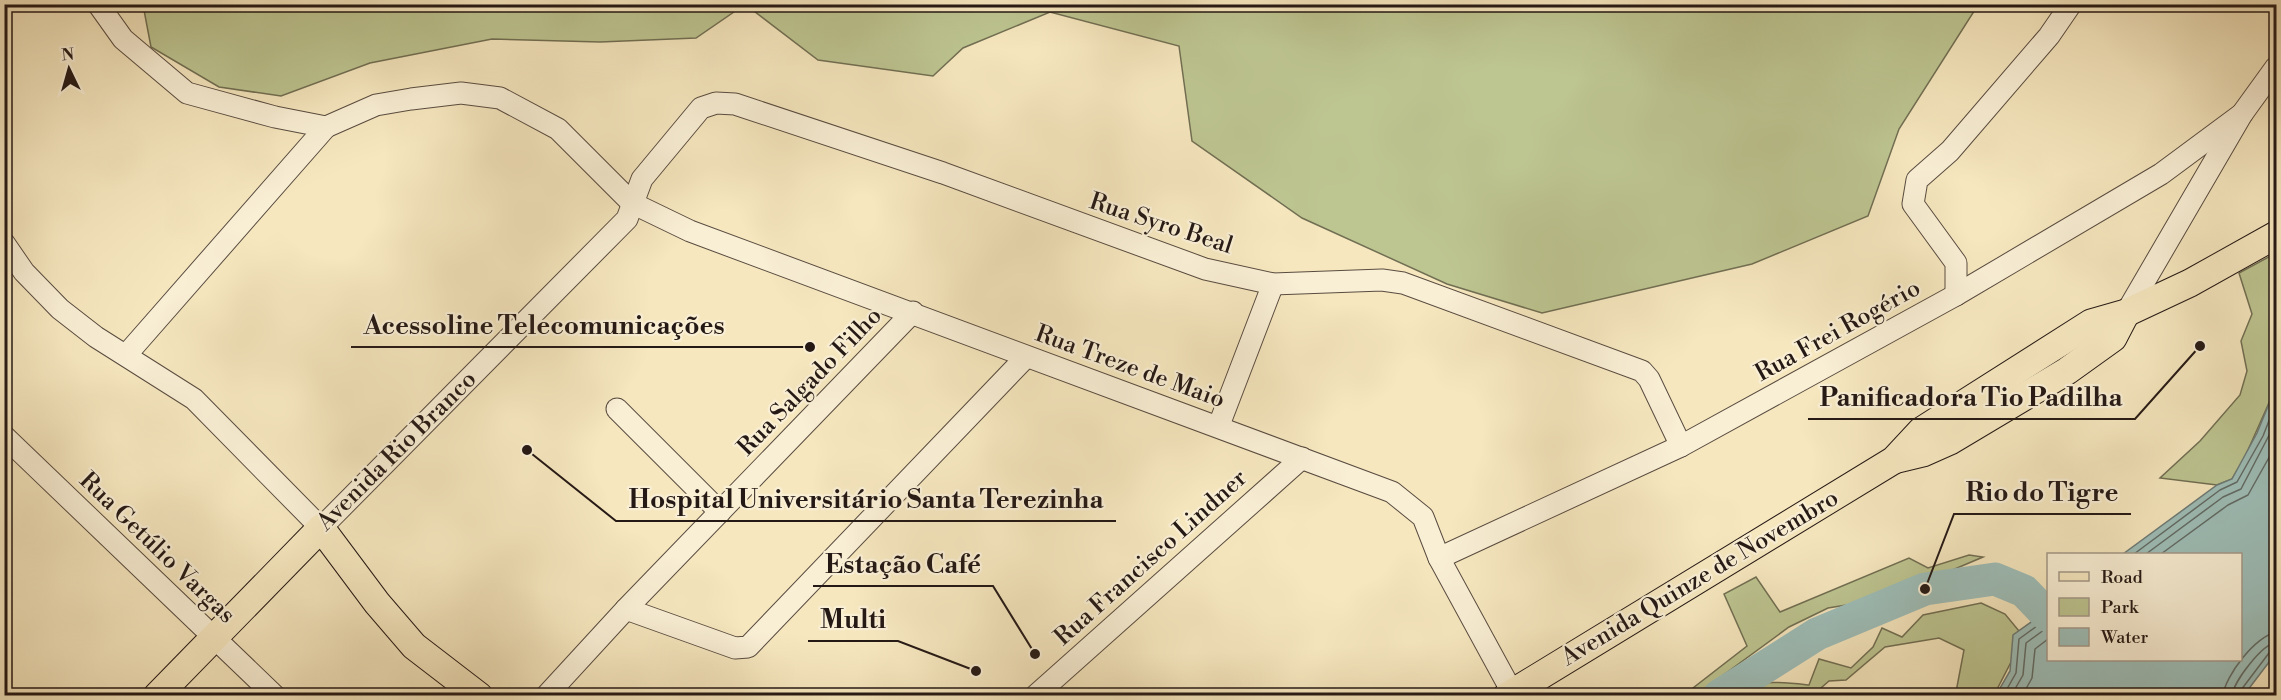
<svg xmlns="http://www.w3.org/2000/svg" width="2281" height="700" viewBox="0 0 2281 700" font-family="'Libre Bodoni',serif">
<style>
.green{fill:#bdc591;stroke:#716f53;stroke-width:1.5}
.water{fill:#9ebeb8;stroke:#6e7c77;stroke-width:1.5}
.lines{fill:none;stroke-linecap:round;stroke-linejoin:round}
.shore{stroke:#626c66;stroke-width:1.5}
.river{stroke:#9ebeb8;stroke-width:33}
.minor-casing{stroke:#594c40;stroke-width:23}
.major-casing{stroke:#251915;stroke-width:29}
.minor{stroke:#f9efd5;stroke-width:21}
.major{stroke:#f6e7bf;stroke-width:27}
.labels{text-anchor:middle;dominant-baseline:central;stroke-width:4.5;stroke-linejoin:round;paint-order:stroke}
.street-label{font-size:24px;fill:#251915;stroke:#f9efd5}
.leader{fill:none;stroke:#251915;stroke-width:2}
.callout-dot{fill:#251915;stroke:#f9efd5;stroke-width:2}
.callout-label{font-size:26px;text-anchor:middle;font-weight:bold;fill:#251915;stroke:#f9efd5;stroke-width:4.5;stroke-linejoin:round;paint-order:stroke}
</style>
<rect width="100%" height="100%" fill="#f6e7bf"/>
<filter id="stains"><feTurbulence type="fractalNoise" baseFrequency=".00333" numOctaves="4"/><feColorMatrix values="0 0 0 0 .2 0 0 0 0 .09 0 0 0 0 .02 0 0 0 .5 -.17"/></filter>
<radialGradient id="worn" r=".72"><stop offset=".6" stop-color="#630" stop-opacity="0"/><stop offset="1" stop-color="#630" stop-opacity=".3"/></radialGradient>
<g class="green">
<path d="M 143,5 L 143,4 L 744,5 L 696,38 L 600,42 L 492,39 L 370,63 L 281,96 L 219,87 L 151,47 Z"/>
<path d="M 746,5 L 1978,5 L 1899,129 L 1868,216 L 1752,264 L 1542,313 L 1447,284 L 1302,218 L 1192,141 L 1179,46 L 1050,12 L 963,48 L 933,76 L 818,60 Z"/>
<path d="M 2276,253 L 2276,387 L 2244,459 L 2232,479 L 2217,485 L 2160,478 L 2200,441 L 2240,395 L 2247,371 L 2241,341 L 2252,314 L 2239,273 Z"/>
<path d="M 1969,555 L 1983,557 L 1950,571 L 1927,576 L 1909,587 L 1865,602 L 1828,608 L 1789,627 L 1696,695 L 1684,695 L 1747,646 L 1724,594 L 1756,577 L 1780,612 L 1909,558 L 1928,568 Z"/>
<path d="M 1981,603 L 2005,614 L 2024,637 L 1994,695 L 1952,695 L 1956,692 L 1964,650 L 1939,638 L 1885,647 L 1846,680 L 1829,681 L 1813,695 L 1730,696 C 1753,678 1782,682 1809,685 L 1819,659 L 1851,668 L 1873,647 L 1882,628 L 1902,637 L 1923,615 Z"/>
</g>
<path class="water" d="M 2276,387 L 2276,653 L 2244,695 L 1996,695 L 2010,671 L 2013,635 L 2048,610 L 2048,660 L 2240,660 L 2240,554 L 2123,554 L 2217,485 L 2232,479 L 2257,433 Z"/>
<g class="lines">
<g class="shore">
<path d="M 2134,554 L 2220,490 L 2237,482 L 2263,436 L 2276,403"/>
<path d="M 2146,554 L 2223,497 L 2241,489 L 2276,422"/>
<path d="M 2161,554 L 2228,505 L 2248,495 L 2276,445"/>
<path d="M 2003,696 L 2016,673 L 2019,639 L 2048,618"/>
<path d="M 2011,696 L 2023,675 L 2026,643 L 2048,627"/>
<path d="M 2022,696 L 2032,678 L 2035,649 L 2048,639"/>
<path d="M 2223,696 C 2224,677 2257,634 2276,633"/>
<path d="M 2232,696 C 2233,682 2263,643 2276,643"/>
<path d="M 2239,696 L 2241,690 L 2269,653 L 2276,650"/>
</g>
<path class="river" d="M 1719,696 L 1817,634 L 1925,589 L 1995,579 L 2024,591 L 2048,616"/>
<defs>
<g id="minor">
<path d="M 98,4 L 123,39 L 187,93 L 275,117 L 326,127 L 376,105 L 411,99 L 461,93 L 500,98 L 558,129 L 632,203 L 690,231 L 1392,492 L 1423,517 L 1439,558 L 1512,692"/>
<path d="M 4,243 L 24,272 L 60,309 L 96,337 L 194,399 L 321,528 L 627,219 L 642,179 L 701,108 L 716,103 L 735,104 L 943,173 L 1205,269 L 1273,284 L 1382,280 L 1403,283 L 1642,371 L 1649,379 L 1681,446"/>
<path d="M 1956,295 L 1956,263 L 1913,204 L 1917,180 L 1950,151 L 2049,36 L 2071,4"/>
<path d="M 2126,313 L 2242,114 L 2276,67"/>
<path d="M 127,354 L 326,127"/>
<path d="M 617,409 L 720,512"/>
<path d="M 1219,425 L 1273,284"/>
<path d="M 4,436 L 275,696"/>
<path d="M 1439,558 L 1681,446 L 1956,295 L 2161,174 L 2242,114"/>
<path d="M 626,609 L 735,648 L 748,647 L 1026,357"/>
<path d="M 546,696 L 626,609 L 913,312"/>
<path d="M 1035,696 L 1302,458"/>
</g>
<g id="major">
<path d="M 1894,460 L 1923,453 L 1950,441 L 2067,371 L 2113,338 L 2126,313"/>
<path d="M 157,696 L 321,528 L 377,603 L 414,646 L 479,696"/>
<path d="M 1507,696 L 1894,460 L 1921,431 L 2091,323 L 2126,313 L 2190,283 L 2276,235"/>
</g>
</defs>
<use href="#minor" class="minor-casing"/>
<use href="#major" class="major-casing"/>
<use href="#minor" class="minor"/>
<use href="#major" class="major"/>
</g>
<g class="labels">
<g class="street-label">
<text transform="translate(1161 224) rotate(18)">Rua Syro Beal</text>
<text transform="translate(1838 331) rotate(-29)">Rua Frei Rogério</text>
<text transform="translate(1130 367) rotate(20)">Rua Treze de Maio</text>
<text transform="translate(810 382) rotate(-46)">Rua Salgado Filho</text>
<text transform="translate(397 451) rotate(-45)">Avenida Rio Branco</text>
<text transform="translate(157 548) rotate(44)">Rua Getúlio Vargas</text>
<text transform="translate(1151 558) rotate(-42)">Rua Francisco Lindner</text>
<text transform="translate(1700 578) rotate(-31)">Avenida Quinze de Novembro</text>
</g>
</g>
<path class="leader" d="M810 347L736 347H351M2200 346L2135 419H1808M1925 589L1954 514H2131M527 450L616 521H1116M1035 654L993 586H813M976 671L898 641H808"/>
<g class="callout-dot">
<circle cx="810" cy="347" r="6"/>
<circle cx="2200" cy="346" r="6"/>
<circle cx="1925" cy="589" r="6"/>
<circle cx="527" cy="450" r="6"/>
<circle cx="1035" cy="654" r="6"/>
<circle cx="976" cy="671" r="6"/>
</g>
<g class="callout-label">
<text x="544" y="334">Acessoline Telecomunicações</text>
<text x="1971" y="406">Panificadora Tio Padilha</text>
<text x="2042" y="501">Rio do Tigre</text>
<text x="866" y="508">Hospital Universitário Santa Terezinha</text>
<text x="903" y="573">Estação Café</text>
<text x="853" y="628">Multi</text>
</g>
<rect width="2281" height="700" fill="none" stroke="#f6e7bf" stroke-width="24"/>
<rect x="6" y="6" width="2269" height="688" fill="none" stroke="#251915" stroke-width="3"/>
<rect x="12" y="12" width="2257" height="676" fill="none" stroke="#251915" stroke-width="1.5"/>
<rect x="2047" y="553" width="195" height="108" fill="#f9efd5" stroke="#a49988" stroke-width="1.5"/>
<rect x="2059" y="572" width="30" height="9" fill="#f6e7bf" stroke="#a49988" stroke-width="1.5"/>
<text x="2101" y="583" font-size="18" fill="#251915">Road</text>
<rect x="2059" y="598" width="30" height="18" fill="#bdc591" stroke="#a49988" stroke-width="1.5"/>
<text x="2101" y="613" font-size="18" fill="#251915">Park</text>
<rect x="2059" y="628" width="30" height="18" fill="#9ebeb8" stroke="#a49988" stroke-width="1.5"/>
<text x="2101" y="643" font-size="18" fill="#251915">Water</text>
<g transform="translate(69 69) rotate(355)" stroke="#f9efd5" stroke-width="4.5" paint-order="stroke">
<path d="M0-4.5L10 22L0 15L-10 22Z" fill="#251915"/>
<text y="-9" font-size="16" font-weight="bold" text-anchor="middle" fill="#251915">N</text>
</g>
<rect width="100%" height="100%" filter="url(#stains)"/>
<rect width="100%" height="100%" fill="url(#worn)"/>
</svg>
